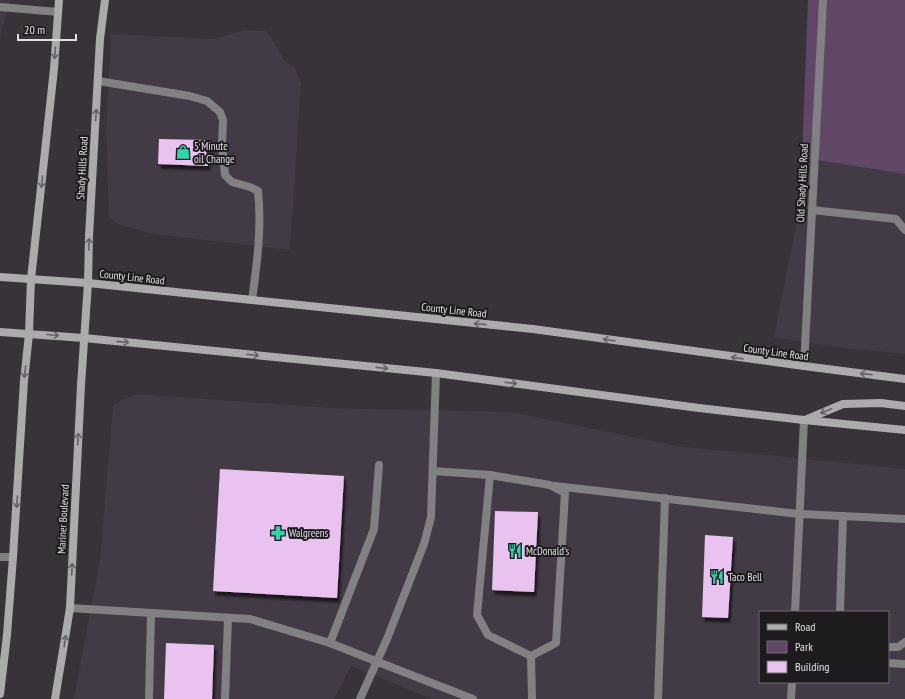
<svg xmlns="http://www.w3.org/2000/svg" width="905" height="699" viewBox="0 0 905 699" font-family="'PT Sans Narrow',sans-serif">
<style>
.built{fill:#423a44;fill-rule:evenodd}
.green{fill:#614766}
.building{fill:#e9c2f0;filter:url(#shadow)}
.lines{fill:none;stroke-linecap:round;stroke-linejoin:round}
.service{stroke:#828082;stroke-width:8}
.minor{stroke:#828082;stroke-width:8}
.secondary{stroke:#adaaae;stroke-width:8}
.oneway{stroke:#656266}
.labels{text-anchor:middle;dominant-baseline:central;stroke-width:4;stroke-linejoin:round;paint-order:stroke}
.poi-label{font-size:11px;fill:#e3e0e3;stroke:#1d1b1e;text-anchor:start}
.street-label{font-size:11px;fill:#e3e0e3;stroke:#1d1b1e}
</style>
<defs>
<filter id="shadow"><feDropShadow dx="2.5" dy="4.5" stdDeviation="1" flood-color="#0009"/></filter>
</defs>
<rect width="100%" height="100%" fill="#373338"/>
<g class="built">
<path d="M 0,0 L 10,0 L 0,37 Z"/>
<path d="M 244,30 L 265,31 L 275,43 L 283,59 L 295,69 L 301,83 L 290,250 L 153,234 L 120,225 L 109,217 L 106,131 L 111,34 L 214,39 Z"/>
<path d="M 809,160 L 905,174 L 905,354 L 843,348 L 774,337 Z"/>
<path d="M 138,394 L 330,408 L 511,412 L 677,446 L 905,469 L 905,699 L 432,699 L 351,666 L 334,699 L 74,699 L 100,559 L 113,406 L 121,400 ZM 760,612 L 888,612 L 888,682 L 760,682 Z"/>
</g>
<path class="green" d="M 808,0 L 905,0 L 905,174 L 802,158 Z"/>
<g class="building">
<path d="M 159,139 L 205,140 L 208,166 L 158,164 Z"/>
<path d="M 220,469 L 344,476 L 337,598 L 213,591 Z"/>
<path d="M 495,511 L 538,512 L 534,592 L 492,590 Z"/>
<path d="M 705,535 L 733,537 L 728,618 L 702,617 Z"/>
<path d="M 166,643 L 214,645 L 212,699 L 164,699 Z"/>
</g>
<g class="lines">
<g class="service">
<path d="M 0,7 L 58,12"/>
<path d="M 98,81 L 190,96 L 207,101 L 220,112 L 223,120 L 222,145 L 225,175 L 232,182 L 250,187 L 258,191 C 262,227 257,264 252,300"/>
<path d="M 812,210 L 896,219 L 905,230"/>
<path d="M 433,471 L 490,475"/>
<path d="M 490,475 L 550,485 L 565,493 L 556,643 L 531,656 L 488,635 L 477,615 Z"/>
<path d="M 555,486 L 799,514 L 905,519"/>
<path d="M 0,557 L 13,557"/>
<path d="M 795,612 L 804,420"/>
<path d="M 840,612 L 843,516"/>
<path d="M 330,643 L 374,529 L 379,465"/>
<path d="M 888,647 L 898,647 L 905,642"/>
<path d="M 531,656 L 532,699"/>
<path d="M 378,662 L 473,699"/>
<path d="M 888,663 L 905,664"/>
<path d="M 149,699 L 151,613"/>
<path d="M 225,699 L 228,618"/>
<path d="M 658,699 L 665,498"/>
<path d="M 791,699 L 792,682"/>
</g>
<g class="minor">
<path d="M 804,366 L 823,0"/>
<path d="M 70,608 L 250,619 L 330,643 L 378,662"/>
<path d="M 360,699 L 387,639 L 424,544 L 431,517 L 436,373"/>
</g>
<g class="secondary">
<path d="M 0,277 L 88,283 L 533,329 L 804,366 L 905,379"/>
<path d="M 0,332 L 84,338 L 436,373 L 699,408 L 804,420 L 905,430"/>
<path d="M 805,420 L 843,404 L 881,403 L 905,406"/>
<path d="M 0,694 L 7,635 L 13,557 L 24,381 L 29,334 L 31,279 L 54,69 L 59,0"/>
<path d="M 55,699 L 70,608 L 81,385 L 88,283 L 89,236 L 100,39 L 105,0"/>
</g>
</g>
<defs><path id="oneway-shaft" d="M-6 0H5M1.5-3L5.5 0L1.5 3" fill="none" stroke-width="1.6" stroke-linecap="round" stroke-linejoin="round"/></defs>
<g class="oneway">
<use href="#oneway-shaft" transform="translate(55 53) rotate(94)"/>
<use href="#oneway-shaft" transform="translate(96 115) rotate(-87)"/>
<use href="#oneway-shaft" transform="translate(42 182) rotate(96)"/>
<use href="#oneway-shaft" transform="translate(89 244) rotate(-88)"/>
<use href="#oneway-shaft" transform="translate(480 324) rotate(-174)"/>
<use href="#oneway-shaft" transform="translate(53 335) rotate(5)"/>
<use href="#oneway-shaft" transform="translate(609 340) rotate(-172)"/>
<use href="#oneway-shaft" transform="translate(123 342) rotate(6)"/>
<use href="#oneway-shaft" transform="translate(253 355) rotate(6)"/>
<use href="#oneway-shaft" transform="translate(737 358) rotate(-172)"/>
<use href="#oneway-shaft" transform="translate(382 368) rotate(6)"/>
<use href="#oneway-shaft" transform="translate(25 372) rotate(96)"/>
<use href="#oneway-shaft" transform="translate(866 374) rotate(-173)"/>
<use href="#oneway-shaft" transform="translate(511 383) rotate(7)"/>
<use href="#oneway-shaft" transform="translate(826 411) rotate(157)"/>
<use href="#oneway-shaft" transform="translate(78 439) rotate(-87)"/>
<use href="#oneway-shaft" transform="translate(17 502) rotate(94)"/>
<use href="#oneway-shaft" transform="translate(72 569) rotate(-87)"/>
<use href="#oneway-shaft" transform="translate(65 641) rotate(-81)"/>
</g>
<defs>
<symbol id="shop-bare" viewBox="-9 -9 18 18"><path d="M-5-2.5h2.3a2.7 3.5 0 0 1 5.4 0H5L5.5 6h-11ZM-1.5-2.5h3a1.5 2.3 0 0 0-3 0Z" fill="#2cd5ab" stroke="#1d1b1e" stroke-width="2.5" paint-order="stroke"/></symbol>
<symbol id="pharmacy-bare" viewBox="-9 -9 18 18"><path d="M-2-6h4v4h4v4h-4v4h-4v-4h-4v-4h4Z" fill="#2cd5ab" stroke="#1d1b1e" stroke-width="2.5" paint-order="stroke"/></symbol>
<symbol id="restaurant-bare" viewBox="-9 -9 18 18"><path d="M-5-6h1v4h1v-4h1v4h1v-4h1v5L-1.5 .5V6h-2V.5L-5-1ZM5-6V6H3V1.5H1.5Q1.5-4 5-6Z" fill="#2cd5ab" stroke="#1d1b1e" stroke-width="2.5" paint-order="stroke"/></symbol>
</defs>
<g fill-rule="evenodd">
<use href="#shop-bare" x="173" y="142" width="20" height="20"/>
<use href="#pharmacy-bare" x="268" y="523" width="20" height="20"/>
<use href="#restaurant-bare" x="505" y="541" width="20" height="20"/>
<use href="#restaurant-bare" x="707" y="567" width="20" height="20"/>
</g>
<g class="labels">
<g class="poi-label">
<text x="194" y="146">5 Minute<tspan x="194" dy="13">oil Change</tspan></text>
<text x="289" y="533">Walgreens</text>
<text x="526" y="551">McDonald's</text>
<text x="728" y="577">Taco Bell</text>
</g>
<g class="street-label">
<text transform="translate(82 168) rotate(-87)">Shady Hills Road</text>
<text transform="translate(802 183) rotate(-87)">Old Shady Hills Road</text>
<text transform="translate(132 277) rotate(6)">County Line Road</text>
<text transform="translate(454 310) rotate(6)">County Line Road</text>
<text transform="translate(776 352) rotate(8)">County Line Road</text>
<text transform="translate(63 519) rotate(-87)">Mariner Boulevard</text>
</g>
</g>
<rect x="759" y="611" width="130" height="72" fill="#1d1b1e" stroke="#6c6a6d"/>
<rect x="767" y="624" width="20" height="6" fill="#adaaae" stroke="#6c6a6d"/>
<text x="795" y="631" font-size="12" fill="#e3e0e3">Road</text>
<rect x="767" y="641" width="20" height="12" fill="#614766" stroke="#6c6a6d"/>
<text x="795" y="651" font-size="12" fill="#e3e0e3">Park</text>
<rect x="767" y="661" width="20" height="12" fill="#e9c2f0" stroke="#6c6a6d"/>
<text x="795" y="671" font-size="12" fill="#e3e0e3">Building</text>
<path d="M18 34v6h58v-6" fill="none" stroke="#e3e0e3" stroke-width="2"/>
<text x="24" y="34" font-size="12" fill="#e3e0e3" stroke="#1d1b1e" stroke-width="3" paint-order="stroke">20 m</text>
</svg>
